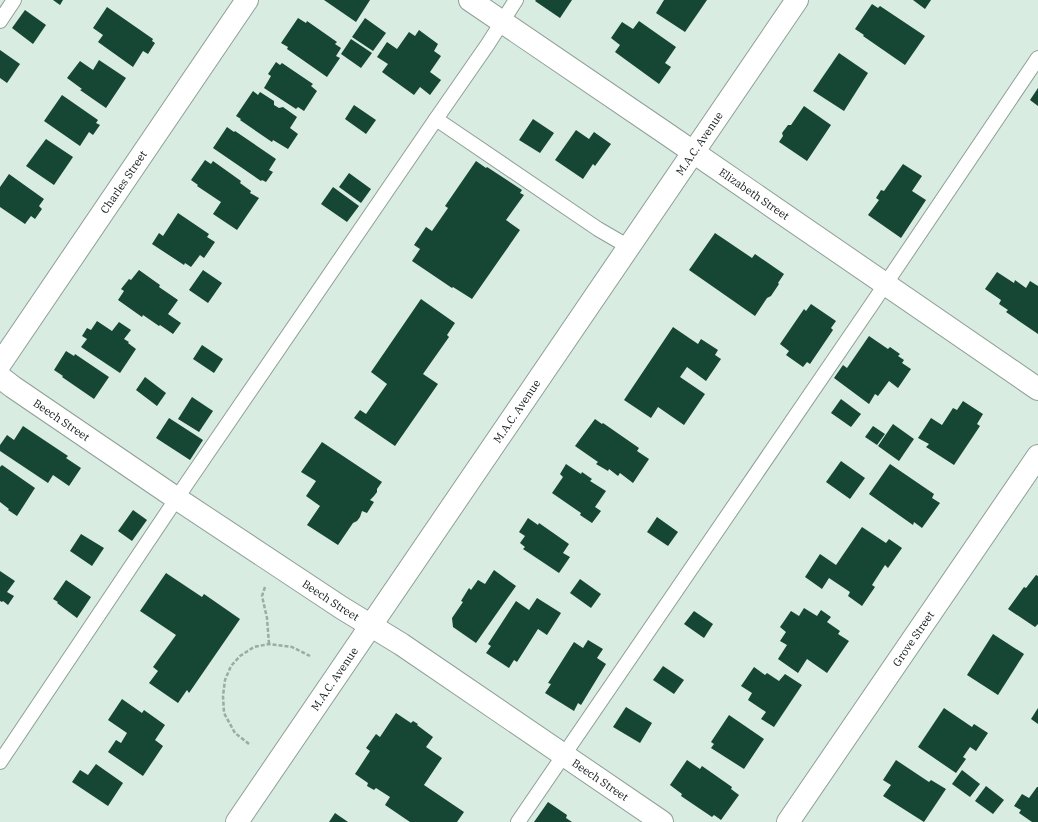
<svg xmlns="http://www.w3.org/2000/svg" width="1038" height="822" viewBox="0 0 1038 822" font-family="'IBM Plex Serif',serif">
<style>
.building{fill:#164634}
.lines{fill:none;stroke-linecap:round;stroke-linejoin:round}
.service-casing{stroke:#8ea097;stroke-width:16}
.minor-casing{stroke:#8ea097;stroke-width:24}
.path{stroke:#9caba3;stroke-width:2.5;stroke-dasharray:4 2;stroke-linecap:butt}
.service{stroke:#fff;stroke-width:14}
.minor{stroke:#fff;stroke-width:22}
.labels{text-anchor:middle;dominant-baseline:central;stroke-width:4;stroke-linejoin:round;paint-order:stroke}
.street-label{font-size:11px;fill:#121916;stroke:#fff}
</style>
<rect width="100%" height="100%" fill="#d9ece2"/>
<g class="building">
<path d="M 53,0 L 63,0 L 60,5 Z"/>
<path d="M 324,0 L 370,0 L 356,22 Z"/>
<path d="M 536,0 L 572,0 L 560,18 L 535,1 Z"/>
<path d="M 664,0 L 707,0 L 685,32 L 656,13 Z"/>
<path d="M 913,0 L 931,0 L 925,9 Z"/>
<path d="M 872,4 L 878,8 L 880,6 L 925,36 L 905,65 L 863,36 L 864,35 L 855,29 Z"/>
<path d="M 107,7 L 153,39 L 152,41 L 155,43 L 148,54 L 143,51 L 133,67 L 98,42 L 103,35 L 93,28 Z"/>
<path d="M 25,10 L 46,25 L 33,44 L 12,28 Z"/>
<path d="M 298,18 L 306,23 L 307,21 L 337,42 L 335,44 L 341,48 L 336,56 L 340,58 L 327,77 L 287,49 L 288,47 L 281,43 Z"/>
<path d="M 365,18 L 386,33 L 373,51 L 352,37 Z"/>
<path d="M 639,21 L 676,47 L 665,63 L 671,67 L 659,84 L 615,52 L 620,45 L 611,38 L 622,22 L 633,29 Z"/>
<path d="M 419,30 L 438,44 L 434,51 L 441,56 L 430,72 L 441,80 L 430,95 L 420,87 L 414,95 L 382,72 L 388,64 L 377,57 L 387,42 L 397,49 L 409,32 L 415,36 Z"/>
<path d="M 351,39 L 372,53 L 361,68 L 341,54 Z"/>
<path d="M 0,50 L 20,64 L 7,83 L 0,78 Z"/>
<path d="M 839,53 L 868,73 L 844,111 L 813,91 Z"/>
<path d="M 99,60 L 126,78 L 106,108 L 80,90 L 82,89 L 67,78 L 80,61 L 93,70 Z"/>
<path d="M 276,62 L 280,65 L 282,63 L 313,84 L 311,86 L 317,91 L 304,111 L 298,107 L 296,109 L 264,88 L 271,76 L 268,74 Z"/>
<path d="M 1038,88 L 1038,106 L 1030,100 Z"/>
<path d="M 253,91 L 258,95 L 260,92 L 274,101 L 274,105 L 279,108 L 283,107 L 297,117 L 290,128 L 298,134 L 288,149 L 273,140 L 272,142 L 240,120 L 241,119 L 236,116 Z"/>
<path d="M 62,95 L 98,120 L 96,123 L 100,125 L 93,135 L 89,132 L 80,146 L 44,121 Z"/>
<path d="M 354,105 L 376,120 L 366,134 L 345,119 Z"/>
<path d="M 804,106 L 831,125 L 807,161 L 779,142 L 783,136 L 782,133 L 788,125 L 791,125 Z"/>
<path d="M 533,119 L 554,133 L 540,153 L 519,140 Z"/>
<path d="M 227,127 L 234,132 L 235,131 L 276,159 L 269,170 L 273,172 L 266,182 L 262,180 L 261,181 L 213,148 Z"/>
<path d="M 576,130 L 589,139 L 594,132 L 611,144 L 595,166 L 593,164 L 583,179 L 555,160 Z"/>
<path d="M 46,139 L 73,157 L 54,185 L 26,166 Z"/>
<path d="M 205,160 L 211,164 L 213,161 L 241,181 L 240,183 L 251,191 L 250,193 L 259,198 L 237,230 L 213,214 L 221,202 L 197,186 L 198,185 L 191,180 Z"/>
<path d="M 476,161 L 486,168 L 487,167 L 522,190 L 520,193 L 524,195 L 506,220 L 520,230 L 472,299 L 453,287 L 452,288 L 412,261 L 420,249 L 414,245 L 426,227 L 432,231 L 448,208 L 445,206 Z"/>
<path d="M 903,164 L 922,176 L 912,191 L 926,200 L 901,238 L 868,215 L 879,200 L 876,198 L 881,190 L 884,191 Z"/>
<path d="M 349,173 L 371,189 L 361,203 L 339,187 Z"/>
<path d="M 9,174 L 44,199 L 39,206 L 42,209 L 35,219 L 31,216 L 25,224 L 0,207 L 0,187 Z"/>
<path d="M 333,187 L 359,206 L 347,222 L 321,204 Z"/>
<path d="M 178,213 L 209,234 L 207,237 L 215,242 L 204,258 L 200,255 L 191,267 L 185,263 L 184,265 L 152,244 L 159,233 L 163,236 Z"/>
<path d="M 715,233 L 752,258 L 755,254 L 784,274 L 778,283 L 779,284 L 771,296 L 767,298 L 755,316 L 689,270 Z"/>
<path d="M 139,270 L 160,285 L 159,287 L 178,300 L 168,314 L 181,323 L 173,334 L 160,325 L 159,326 L 143,315 L 142,317 L 118,300 L 124,291 L 121,289 L 129,279 L 131,280 Z"/>
<path d="M 203,270 L 222,283 L 208,303 L 189,290 Z"/>
<path d="M 997,272 L 1014,283 L 1015,280 L 1026,288 L 1030,281 L 1038,286 L 1038,334 L 1006,312 L 1008,310 L 999,304 L 1001,300 L 985,289 Z"/>
<path d="M 421,299 L 455,323 L 447,335 L 449,337 L 423,374 L 438,384 L 395,446 L 354,418 L 360,410 L 366,414 L 387,384 L 371,372 Z"/>
<path d="M 811,304 L 836,321 L 831,328 L 833,330 L 810,364 L 807,362 L 803,367 L 786,355 L 789,351 L 780,344 L 804,309 L 806,311 Z"/>
<path d="M 97,321 L 112,331 L 119,322 L 131,330 L 124,339 L 129,342 L 128,343 L 136,349 L 120,373 L 81,347 L 87,339 L 82,336 L 87,328 L 91,330 Z"/>
<path d="M 673,327 L 698,344 L 701,339 L 718,350 L 715,355 L 721,359 L 706,381 L 687,367 L 680,377 L 705,394 L 684,425 L 658,407 L 651,418 L 624,400 Z"/>
<path d="M 869,336 L 888,349 L 890,347 L 900,354 L 898,356 L 904,360 L 902,363 L 911,369 L 898,388 L 889,381 L 878,396 L 875,394 L 869,404 L 834,378 L 843,365 L 847,368 Z"/>
<path d="M 202,345 L 223,359 L 214,373 L 193,359 Z"/>
<path d="M 66,351 L 74,356 L 75,354 L 109,377 L 94,399 L 62,377 L 63,376 L 54,370 Z"/>
<path d="M 145,377 L 166,393 L 157,406 L 136,390 Z"/>
<path d="M 192,397 L 213,411 L 199,432 L 178,419 Z"/>
<path d="M 841,399 L 861,414 L 851,427 L 831,413 Z"/>
<path d="M 963,401 L 983,414 L 977,424 L 980,426 L 954,465 L 926,447 L 929,444 L 918,438 L 931,418 L 942,425 L 953,408 L 957,410 Z"/>
<path d="M 169,418 L 203,440 L 190,460 L 156,438 Z"/>
<path d="M 595,419 L 602,424 L 603,423 L 639,448 L 637,451 L 649,459 L 633,483 L 620,473 L 618,476 L 609,469 L 608,471 L 596,464 L 598,462 L 575,446 Z"/>
<path d="M 893,424 L 914,439 L 899,461 L 878,446 Z"/>
<path d="M 23,426 L 68,456 L 66,458 L 81,468 L 69,486 L 53,475 L 48,483 L 0,451 L 0,445 L 7,435 L 14,440 Z"/>
<path d="M 873,426 L 885,434 L 877,445 L 865,437 Z"/>
<path d="M 322,442 L 382,482 L 377,489 L 377,492 L 374,496 L 370,500 L 374,502 L 367,513 L 362,511 L 360,517 L 357,521 L 353,523 L 338,545 L 307,525 L 320,506 L 306,496 L 316,481 L 301,472 Z"/>
<path d="M 841,461 L 865,478 L 850,499 L 826,482 Z"/>
<path d="M 566,464 L 581,474 L 582,472 L 592,479 L 590,481 L 606,491 L 595,507 L 601,511 L 592,523 L 580,515 L 581,513 L 552,493 L 563,477 L 560,474 Z"/>
<path d="M 890,464 L 934,494 L 932,498 L 940,503 L 922,528 L 914,522 L 913,525 L 869,494 Z"/>
<path d="M 2,465 L 35,488 L 17,516 L 8,510 L 9,509 L 0,502 L 0,467 Z"/>
<path d="M 133,510 L 147,520 L 132,541 L 118,531 Z"/>
<path d="M 657,517 L 678,532 L 668,546 L 647,532 Z"/>
<path d="M 528,518 L 538,525 L 539,523 L 569,544 L 563,553 L 570,557 L 559,573 L 523,549 L 525,547 L 520,543 L 525,536 L 519,532 Z"/>
<path d="M 862,527 L 886,543 L 889,539 L 902,548 L 888,568 L 885,565 L 872,585 L 875,587 L 862,606 L 848,596 L 850,592 L 829,578 L 822,589 L 805,577 L 820,554 L 836,565 Z"/>
<path d="M 81,534 L 104,548 L 92,566 L 70,551 Z"/>
<path d="M 494,570 L 516,586 L 476,643 L 453,627 L 452,618 L 463,602 L 461,601 L 469,588 L 471,590 L 478,580 L 485,584 Z"/>
<path d="M 0,571 L 15,581 L 7,592 L 14,596 L 8,605 L 3,601 L 2,602 L 0,601 Z"/>
<path d="M 166,573 L 202,597 L 204,594 L 240,619 L 189,693 L 187,690 L 178,703 L 149,683 L 158,671 L 153,667 L 176,635 L 140,611 Z"/>
<path d="M 1036,575 L 1038,576 L 1038,624 L 1035,627 L 1008,609 L 1024,587 L 1026,588 Z"/>
<path d="M 580,579 L 601,594 L 591,608 L 570,593 Z"/>
<path d="M 66,580 L 91,597 L 77,618 L 57,603 L 58,602 L 53,599 Z"/>
<path d="M 537,598 L 561,613 L 547,635 L 538,629 L 517,662 L 514,660 L 509,668 L 486,653 L 491,646 L 488,644 L 516,601 L 529,610 Z"/>
<path d="M 804,608 L 817,616 L 821,610 L 831,617 L 827,622 L 840,631 L 838,634 L 849,641 L 827,673 L 807,659 L 798,673 L 778,659 L 787,645 L 780,641 L 786,632 L 780,627 L 791,611 L 799,616 Z"/>
<path d="M 694,611 L 713,624 L 704,638 L 684,624 Z"/>
<path d="M 993,634 L 1024,654 L 998,695 L 967,675 Z"/>
<path d="M 588,640 L 603,649 L 597,658 L 606,664 L 581,705 L 578,703 L 574,711 L 545,693 L 551,684 L 548,683 L 574,642 L 583,648 Z"/>
<path d="M 663,666 L 684,680 L 674,694 L 653,680 Z"/>
<path d="M 754,667 L 765,675 L 767,673 L 779,681 L 785,674 L 802,685 L 774,727 L 761,719 L 766,712 L 748,700 L 752,693 L 741,686 Z"/>
<path d="M 122,699 L 142,713 L 144,710 L 165,725 L 155,740 L 163,746 L 143,776 L 108,752 L 116,740 L 121,743 L 127,733 L 108,720 Z"/>
<path d="M 626,707 L 652,723 L 640,743 L 613,727 Z"/>
<path d="M 944,708 L 972,727 L 974,724 L 988,733 L 976,751 L 970,747 L 963,757 L 966,759 L 956,773 L 918,747 Z"/>
<path d="M 1038,708 L 1038,724 L 1031,719 Z"/>
<path d="M 396,713 L 411,723 L 413,721 L 418,724 L 417,725 L 433,737 L 426,747 L 442,758 L 424,785 L 464,812 L 457,822 L 410,822 L 385,805 L 390,797 L 376,788 L 374,790 L 367,786 L 368,783 L 355,774 L 370,751 L 366,748 L 376,734 L 380,737 Z"/>
<path d="M 729,715 L 764,739 L 744,769 L 711,748 L 714,744 L 711,742 Z"/>
<path d="M 687,760 L 700,769 L 702,766 L 732,787 L 731,789 L 739,795 L 721,820 L 714,815 L 712,817 L 681,796 L 682,794 L 670,785 Z"/>
<path d="M 896,760 L 929,782 L 931,780 L 946,789 L 924,822 L 883,796 L 891,785 L 883,780 Z"/>
<path d="M 96,764 L 123,783 L 108,806 L 72,782 L 80,770 L 88,775 Z"/>
<path d="M 962,770 L 980,784 L 970,797 L 952,784 Z"/>
<path d="M 986,786 L 1004,800 L 993,814 L 975,801 Z"/>
<path d="M 1037,787 L 1038,787 L 1038,822 L 1032,822 L 1019,813 L 1021,810 L 1014,806 L 1022,794 L 1029,798 Z"/>
<path d="M 548,802 L 567,815 L 566,818 L 572,822 L 534,822 Z"/>
<path d="M 335,813 L 348,822 L 329,822 Z"/>
</g>
<g class="lines">
<defs>
<g id="service">
<path d="M 0,21 L 14,0"/>
<path d="M 436,119 L 598,229 L 629,247"/>
<path d="M 0,762 L 187,483 L 436,119 L 488,44 L 516,0"/>
<path d="M 518,822 L 872,304 L 1038,58"/>
</g>
<g id="minor">
<path id="s1" d="M 470,0 L 664,132 L 1038,389"/>
<path id="s2" d="M 0,364 L 247,0"/>
<path id="s3" d="M 0,377 L 13,387 L 176,498 L 342,608 L 401,644 L 662,822"/>
<path id="s4" d="M 237,822 L 797,0"/>
<path id="s5" d="M 788,822 L 1038,456"/>
</g>
</defs>
<use href="#service" class="service-casing"/>
<use href="#minor" class="minor-casing"/>
<g class="path">
<path d="M 265,587 L 262,596 L 267,618 L 269,644"/>
<path d="M 249,744 L 235,733 L 224,713 L 223,696 L 225,680 L 231,666 L 240,656 L 254,647 L 269,644 L 292,647 L 310,656"/>
</g>
<use href="#service" class="service"/>
<use href="#minor" class="minor"/>
</g>
<g class="labels">
<g class="street-label">
<text stroke="none"><textPath href="#s4" startOffset="821">M.A.C. Avenue</textPath></text>
<text stroke="none"><textPath href="#s2" startOffset="220">Charles Street</textPath></text>
<text stroke="none"><textPath href="#s1" startOffset="344">Elizabeth Street</textPath></text>
<text stroke="none"><textPath href="#s4" startOffset="497">M.A.C. Avenue</textPath></text>
<text stroke="none"><textPath href="#s3" startOffset="75">Beech Street</textPath></text>
<text stroke="none"><textPath href="#s3" startOffset="399">Beech Street</textPath></text>
<text stroke="none"><textPath href="#s5" startOffset="222">Grove Street</textPath></text>
<text stroke="none"><textPath href="#s4" startOffset="173">M.A.C. Avenue</textPath></text>
<text stroke="none"><textPath href="#s3" startOffset="723">Beech Street</textPath></text>
</g>
</g>
</svg>
